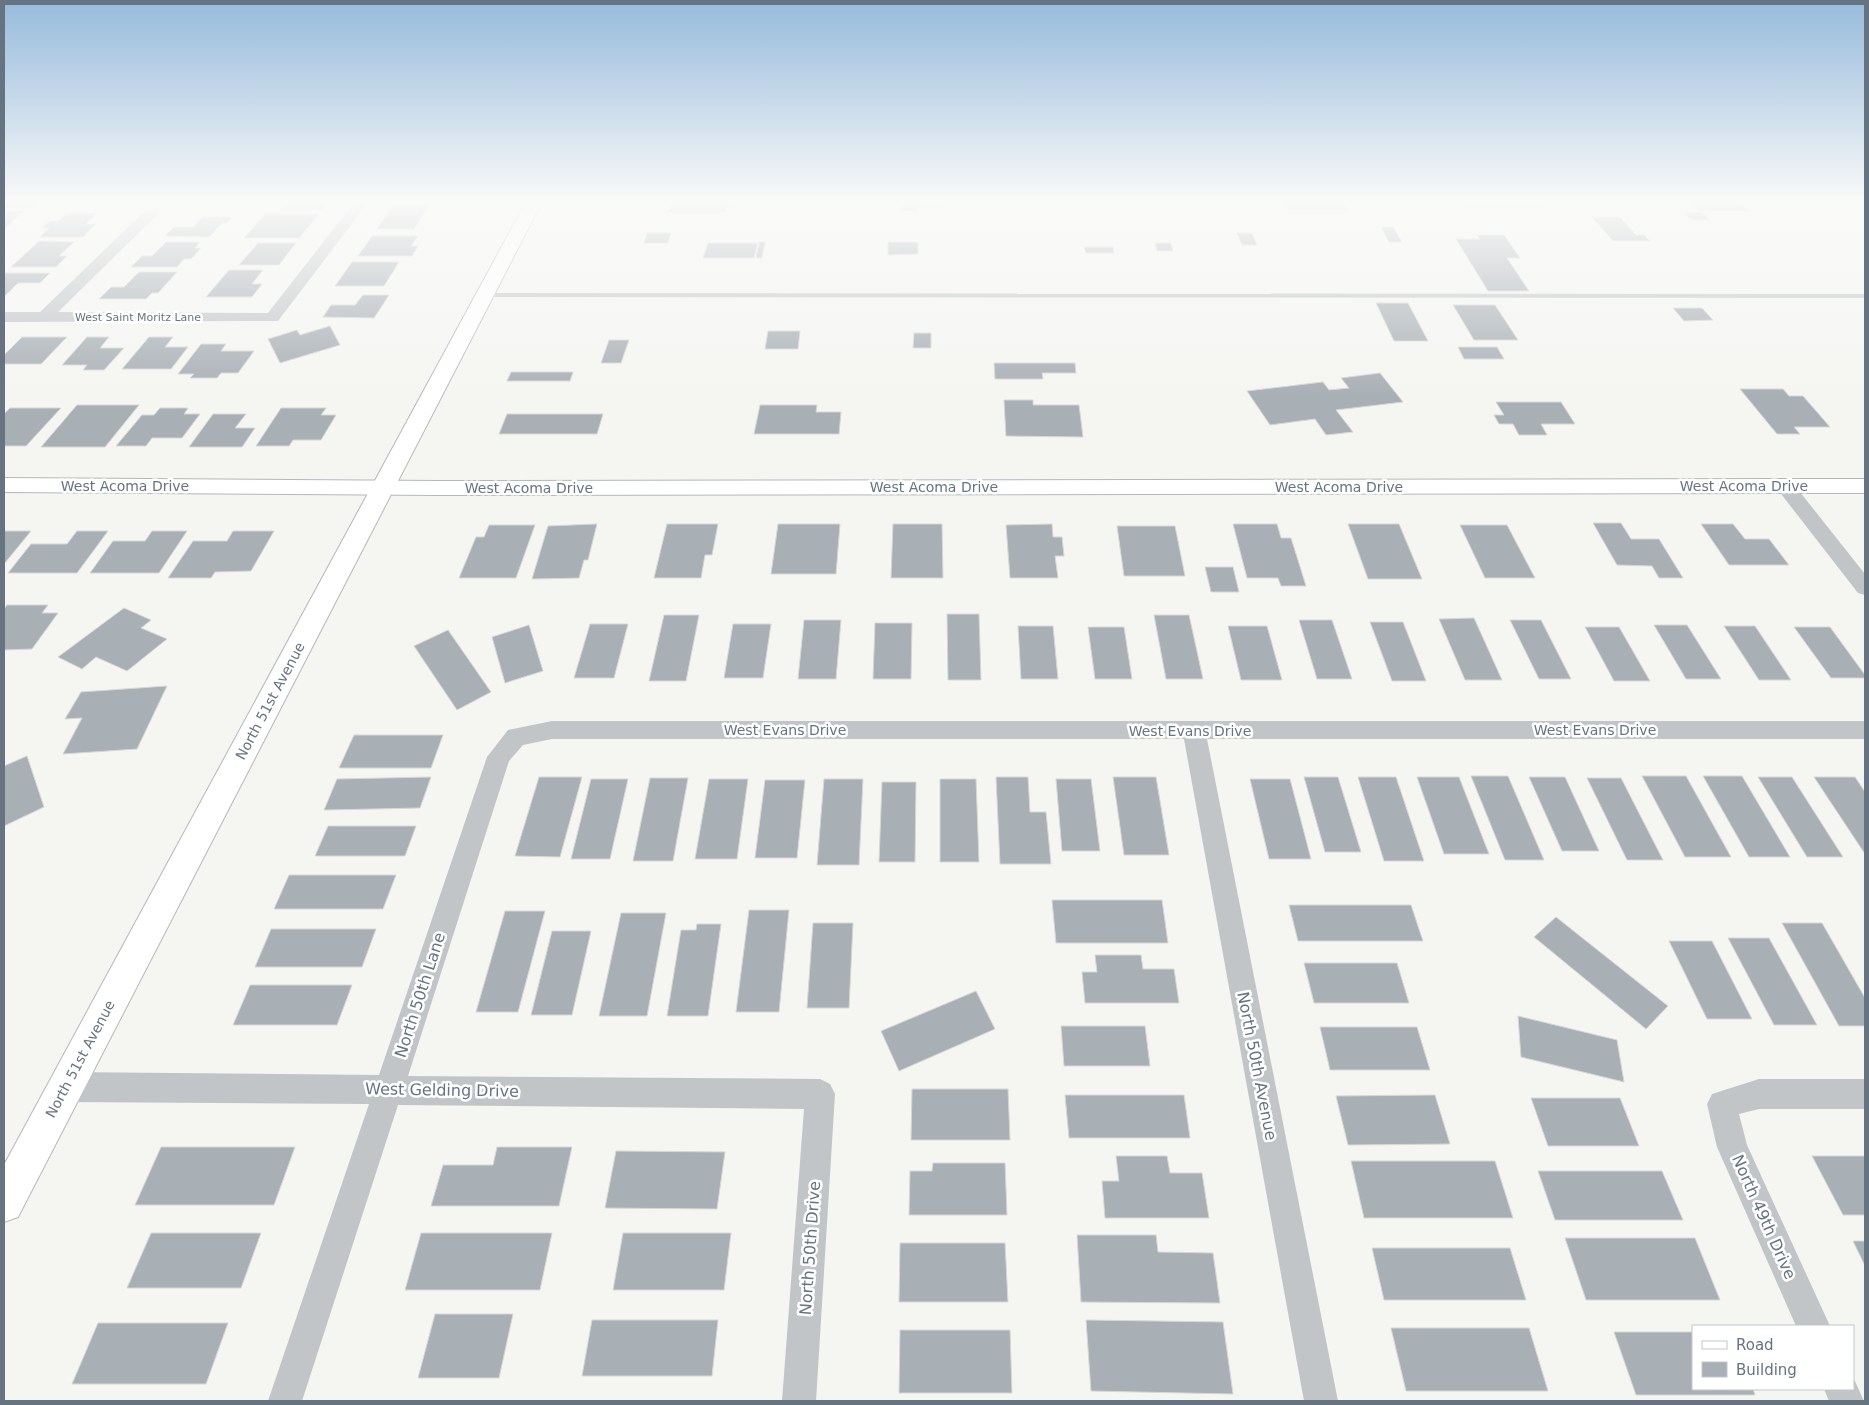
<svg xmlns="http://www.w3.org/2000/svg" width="1869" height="1405" viewBox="0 0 1869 1405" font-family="'DejaVu Sans',sans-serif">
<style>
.building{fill:#a8afb5;stroke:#d7d7d5}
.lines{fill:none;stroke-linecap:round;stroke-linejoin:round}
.secondary-casing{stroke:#b4b8bc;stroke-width:2}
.primary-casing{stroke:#b4b8bb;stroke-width:2}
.lane{fill:#c1c5c8;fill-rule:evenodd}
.street{fill:#c1c5c8;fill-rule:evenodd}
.secondary{fill:#fff;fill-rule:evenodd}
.primary{fill:#fff;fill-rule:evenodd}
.labels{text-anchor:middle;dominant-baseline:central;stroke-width:5;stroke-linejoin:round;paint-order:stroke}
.far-street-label{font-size:11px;fill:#667481;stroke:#fff}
.street-label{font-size:14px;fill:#667481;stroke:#fff}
.near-street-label{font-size:16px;fill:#667481;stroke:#fff}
</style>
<rect width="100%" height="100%" fill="#f5f5f2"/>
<g class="building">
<path d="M 4,200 L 40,200 L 31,208 L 4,208 Z"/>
<path d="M 93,200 L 119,200 L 110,204 Z"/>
<path d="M 211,200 L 241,200 L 221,206 Z"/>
<path d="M 288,200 L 320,200 L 329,201 L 322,210 L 279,210 Z"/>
<path d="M 398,200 L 442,200 L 440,202 L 397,202 Z"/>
<path d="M 673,200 L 755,200 L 755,203 L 738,202 L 737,207 L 726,207 L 725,212 L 668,212 Z"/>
<path d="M 890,200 L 943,200 L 943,207 L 918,207 L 918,211 L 901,211 L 901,205 L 890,205 Z"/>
<path d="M 1073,200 L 1142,200 L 1144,205 L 1074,205 Z"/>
<path d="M 1283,200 L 1342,200 L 1348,210 L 1288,210 Z"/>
<path d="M 1461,200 L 1540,200 L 1546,207 L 1466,207 Z"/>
<path d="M 1674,200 L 1738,200 L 1750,211 L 1699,211 L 1692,204 L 1679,204 Z"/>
<path d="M 393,205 L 429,205 L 414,229 L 377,229 Z"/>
<path d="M 4,211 L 24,211 L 4,229 Z"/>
<path d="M 1683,212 L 1702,212 L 1710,220 L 1691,220 Z"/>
<path d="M 67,213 L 97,213 L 86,224 L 96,224 L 83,237 L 40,237 L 49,228 L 42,228 L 50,221 L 59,221 Z"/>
<path d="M 265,214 L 319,214 L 299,238 L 244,238 Z"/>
<path d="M 202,217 L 232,217 L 227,223 L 222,223 L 209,237 L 165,236 L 174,227 L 193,227 Z"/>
<path d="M 1592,217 L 1620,217 L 1636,235 L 1644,235 L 1650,241 L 1613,241 Z"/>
<path d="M 1381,227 L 1393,227 L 1402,242 L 1389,242 Z"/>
<path d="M 647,233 L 671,233 L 668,243 L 644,243 Z"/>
<path d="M 1237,233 L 1252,233 L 1257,245 L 1242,245 Z"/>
<path d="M 1477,235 L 1504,235 L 1520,258 L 1507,258 L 1529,291 L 1488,291 L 1456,239 L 1480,239 Z"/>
<path d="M 372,236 L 418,236 L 411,246 L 418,246 L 412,256 L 358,256 Z"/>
<path d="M 39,241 L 74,242 L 59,256 L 67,256 L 56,267 L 11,267 Z"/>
<path d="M 166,242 L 200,242 L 195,248 L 201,248 L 191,259 L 184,259 L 177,267 L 131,267 L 142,256 L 152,256 Z"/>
<path d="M 759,242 L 765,242 L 762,258 L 756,258 Z"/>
<path d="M 888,242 L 918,242 L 918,254 L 888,255 Z"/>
<path d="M 258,243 L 296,243 L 279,265 L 239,265 Z"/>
<path d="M 708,243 L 758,243 L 754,258 L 703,258 Z"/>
<path d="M 1155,243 L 1171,243 L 1173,251 L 1157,251 Z"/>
<path d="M 1084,247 L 1113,247 L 1114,253 L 1086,253 Z"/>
<path d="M 352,262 L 399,262 L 384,286 L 335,286 Z"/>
<path d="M 229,270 L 263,270 L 252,284 L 262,284 L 252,297 L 206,297 Z"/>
<path d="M 139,272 L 177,272 L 158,293 L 152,293 L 146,299 L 99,299 L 111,287 L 124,287 Z"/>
<path d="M 4,273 L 50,273 L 40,283 L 18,283 L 6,295 L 4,295 Z"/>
<path d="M 363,295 L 389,295 L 374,318 L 323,317 L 331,305 L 355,305 Z"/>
<path d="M 1376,303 L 1408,303 L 1428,341 L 1394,341 Z"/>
<path d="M 1453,305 L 1495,305 L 1518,340 L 1474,340 Z"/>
<path d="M 1673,308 L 1702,308 L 1713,320 L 1684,321 Z"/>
<path d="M 330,326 L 340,345 L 280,363 L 268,339 L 297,330 L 300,335 Z"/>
<path d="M 768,331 L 800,331 L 798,349 L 765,349 Z"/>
<path d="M 914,333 L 931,333 L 931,348 L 913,348 Z"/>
<path d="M 22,337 L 67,337 L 41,364 L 4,364 L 4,355 Z"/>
<path d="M 87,337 L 109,337 L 100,348 L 124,348 L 104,370 L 83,370 L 87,365 L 62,365 Z"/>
<path d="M 149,337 L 173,337 L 165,347 L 188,347 L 171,369 L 122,369 Z"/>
<path d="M 609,340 L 629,340 L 621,363 L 601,363 Z"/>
<path d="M 201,344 L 226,344 L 221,351 L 254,351 L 238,373 L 221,373 L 217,378 L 190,378 L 194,374 L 178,374 Z"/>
<path d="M 1458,347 L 1497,347 L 1504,359 L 1464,359 Z"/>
<path d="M 994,363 L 1075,363 L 1076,373 L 1042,373 L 1043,379 L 995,379 Z"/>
<path d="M 511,372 L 573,372 L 570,381 L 507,381 Z"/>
<path d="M 1380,373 L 1403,402 L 1336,410 L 1353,432 L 1326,435 L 1315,419 L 1270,425 L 1247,391 L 1323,382 L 1329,390 L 1349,388 L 1341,378 Z"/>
<path d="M 1740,389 L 1783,389 L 1789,396 L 1803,396 L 1830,427 L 1794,427 L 1800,434 L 1777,434 Z"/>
<path d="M 1004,400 L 1033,400 L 1033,405 L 1079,405 L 1083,437 L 1006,436 Z"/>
<path d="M 1496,402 L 1561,402 L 1575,424 L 1541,424 L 1547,435 L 1519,435 L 1513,424 L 1499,424 L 1494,415 L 1504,415 Z"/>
<path d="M 77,405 L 139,405 L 105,447 L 41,447 Z"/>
<path d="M 760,405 L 817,405 L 816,412 L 841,412 L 839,434 L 754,434 Z"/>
<path d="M 10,408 L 61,408 L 26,446 L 4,446 L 4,414 Z"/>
<path d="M 160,408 L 188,408 L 184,414 L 200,414 L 182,438 L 152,438 L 146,446 L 116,446 L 142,415 L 154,415 Z"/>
<path d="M 281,408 L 326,408 L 321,415 L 336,415 L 321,440 L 293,440 L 289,446 L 256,446 Z"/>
<path d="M 213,414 L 246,414 L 235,428 L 255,428 L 242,447 L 189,447 Z"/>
<path d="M 507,414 L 603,414 L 597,434 L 499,434 Z"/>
<path d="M 1593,523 L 1621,523 L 1631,539 L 1659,539 L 1683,578 L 1659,578 L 1652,566 L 1617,565 Z"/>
<path d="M 597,524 L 588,560 L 584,560 L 579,578 L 532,579 L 548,526 Z"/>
<path d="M 667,524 L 718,524 L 712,555 L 705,555 L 701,578 L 654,578 Z"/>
<path d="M 778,524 L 840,524 L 836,574 L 771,574 Z"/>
<path d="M 893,524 L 942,524 L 943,578 L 891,578 Z"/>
<path d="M 1052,524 L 1053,537 L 1062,537 L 1064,556 L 1055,556 L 1058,578 L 1010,578 L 1006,525 Z"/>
<path d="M 1233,524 L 1277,524 L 1281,538 L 1291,538 L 1306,586 L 1281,586 L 1278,578 L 1247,578 Z"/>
<path d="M 1348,524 L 1399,524 L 1422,579 L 1368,579 Z"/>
<path d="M 1701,524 L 1733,524 L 1745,539 L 1769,539 L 1789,565 L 1729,565 Z"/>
<path d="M 489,525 L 535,525 L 516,578 L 459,578 L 476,537 L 484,537 Z"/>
<path d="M 1460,525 L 1507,525 L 1535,578 L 1485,578 Z"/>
<path d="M 1117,526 L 1175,526 L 1185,576 L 1124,576 Z"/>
<path d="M 4,531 L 31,531 L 4,564 Z"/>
<path d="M 77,531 L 108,531 L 77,573 L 8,573 L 31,544 L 67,544 Z"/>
<path d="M 152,531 L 187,531 L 159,573 L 90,573 L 113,541 L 145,541 Z"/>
<path d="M 233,531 L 274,531 L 251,571 L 215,572 L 211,578 L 168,578 L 193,541 L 227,541 Z"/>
<path d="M 1205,567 L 1233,567 L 1239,592 L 1211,592 Z"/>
<path d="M 7,605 L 48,605 L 42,613 L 58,613 L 32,649 L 4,650 L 4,609 Z"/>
<path d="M 124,608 L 151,620 L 141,628 L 167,639 L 127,671 L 96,657 L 82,669 L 58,657 Z"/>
<path d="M 947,614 L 979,614 L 981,680 L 948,680 Z"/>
<path d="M 664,615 L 699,615 L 686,681 L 649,681 Z"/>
<path d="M 1154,615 L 1189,615 L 1203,679 L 1166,679 Z"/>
<path d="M 1474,618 L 1502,680 L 1465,680 L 1439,619 Z"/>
<path d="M 804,620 L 841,620 L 836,679 L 798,679 Z"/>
<path d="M 1299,620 L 1332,620 L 1352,679 L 1317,679 Z"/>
<path d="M 1510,620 L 1541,620 L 1571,679 L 1539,679 Z"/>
<path d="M 1370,622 L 1403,622 L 1426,681 L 1392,681 Z"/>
<path d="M 875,623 L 912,623 L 911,679 L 873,679 Z"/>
<path d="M 590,624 L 628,624 L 614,678 L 574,678 Z"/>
<path d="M 733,624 L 771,624 L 763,678 L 724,678 Z"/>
<path d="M 529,625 L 543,671 L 505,683 L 492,637 Z"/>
<path d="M 1654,625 L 1687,625 L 1721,679 L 1686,679 Z"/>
<path d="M 1018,626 L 1053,626 L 1058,679 L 1021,679 Z"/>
<path d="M 1228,626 L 1267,626 L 1282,680 L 1241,680 Z"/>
<path d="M 1724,626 L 1755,626 L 1791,680 L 1759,680 Z"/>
<path d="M 1088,627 L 1124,627 L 1132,679 L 1095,679 Z"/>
<path d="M 1585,627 L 1619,627 L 1650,681 L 1614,681 Z"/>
<path d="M 1794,627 L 1830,627 L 1865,675 L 1865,678 L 1831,678 Z"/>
<path d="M 448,630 L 491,692 L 457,710 L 414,646 Z"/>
<path d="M 167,686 L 137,749 L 63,754 L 82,718 L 65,719 L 81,692 Z"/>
<path d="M 354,735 L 443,735 L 431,768 L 339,768 Z"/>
<path d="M 27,756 L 44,807 L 4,826 L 4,766 Z"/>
<path d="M 1471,776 L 1508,776 L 1544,860 L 1505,860 Z"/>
<path d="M 1642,776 L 1686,776 L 1731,857 L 1685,857 Z"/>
<path d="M 1703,776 L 1742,776 L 1790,857 L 1749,857 Z"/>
<path d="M 431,777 L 420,808 L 324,810 L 337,779 Z"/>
<path d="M 539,777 L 582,777 L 560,857 L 515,856 Z"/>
<path d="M 996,777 L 1028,777 L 1030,812 L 1046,812 L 1051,864 L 1000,864 Z"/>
<path d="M 1113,777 L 1156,777 L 1169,855 L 1124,855 Z"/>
<path d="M 1304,777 L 1338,777 L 1361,852 L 1325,852 Z"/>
<path d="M 1358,777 L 1396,777 L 1424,861 L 1384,861 Z"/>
<path d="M 1417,777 L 1459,777 L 1489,854 L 1444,854 Z"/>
<path d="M 1529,777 L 1565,777 L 1599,851 L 1562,851 Z"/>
<path d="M 1758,777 L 1792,777 L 1843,857 L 1807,857 Z"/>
<path d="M 1814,777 L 1855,777 L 1865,792 L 1865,854 Z"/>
<path d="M 650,778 L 688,778 L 673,861 L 633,861 Z"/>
<path d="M 1587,778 L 1621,778 L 1663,860 L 1627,860 Z"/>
<path d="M 591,779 L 628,779 L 610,859 L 571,859 Z"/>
<path d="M 709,779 L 748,779 L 737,859 L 695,859 Z"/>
<path d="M 824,779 L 863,779 L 859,865 L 817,865 Z"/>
<path d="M 940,779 L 976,779 L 979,862 L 940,862 Z"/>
<path d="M 1056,779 L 1091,779 L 1100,851 L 1062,851 Z"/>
<path d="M 1250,779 L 1290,779 L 1311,859 L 1269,859 Z"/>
<path d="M 765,780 L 805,780 L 797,858 L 755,858 Z"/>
<path d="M 882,782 L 916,782 L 915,862 L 879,862 Z"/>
<path d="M 328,826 L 416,826 L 405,856 L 315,856 Z"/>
<path d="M 289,875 L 396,875 L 383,909 L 274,909 Z"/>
<path d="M 1052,900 L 1162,900 L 1168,943 L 1056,943 Z"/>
<path d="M 1289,905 L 1411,905 L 1423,941 L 1298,941 Z"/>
<path d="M 749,910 L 789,910 L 779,1012 L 736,1012 Z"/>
<path d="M 505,911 L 545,911 L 518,1012 L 476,1012 Z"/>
<path d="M 621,913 L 666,913 L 647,1016 L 599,1016 Z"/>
<path d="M 1556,917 L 1668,1006 L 1646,1029 L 1534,937 Z"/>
<path d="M 813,923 L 853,923 L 849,1008 L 807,1008 Z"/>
<path d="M 1782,923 L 1822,923 L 1865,998 L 1865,1026 L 1839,1026 Z"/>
<path d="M 697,924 L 721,924 L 708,1016 L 667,1016 L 681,930 L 696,930 Z"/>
<path d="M 271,929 L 376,929 L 362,967 L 255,967 Z"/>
<path d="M 552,931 L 591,931 L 572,1015 L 531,1015 Z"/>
<path d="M 1728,938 L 1769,938 L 1817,1025 L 1774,1025 Z"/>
<path d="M 1669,941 L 1712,941 L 1752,1019 L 1707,1019 Z"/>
<path d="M 1095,955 L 1141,955 L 1143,969 L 1174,969 L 1179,1003 L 1085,1003 L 1082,972 L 1097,972 Z"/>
<path d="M 1304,963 L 1397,963 L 1409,1003 L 1314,1003 Z"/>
<path d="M 250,985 L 352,985 L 337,1025 L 233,1025 Z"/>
<path d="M 976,991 L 995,1029 L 899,1071 L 881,1031 Z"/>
<path d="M 1518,1016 L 1617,1040 L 1624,1082 L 1521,1057 Z"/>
<path d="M 1061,1026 L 1145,1026 L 1150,1066 L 1064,1066 Z"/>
<path d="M 1320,1027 L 1417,1027 L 1430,1070 L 1330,1070 Z"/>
<path d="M 912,1089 L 1008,1089 L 1010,1140 L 911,1140 Z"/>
<path d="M 1065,1095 L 1184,1095 L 1190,1138 L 1069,1138 Z"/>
<path d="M 1435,1095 L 1450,1144 L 1348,1145 L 1336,1096 Z"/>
<path d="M 1531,1098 L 1620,1098 L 1639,1146 L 1548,1146 Z"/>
<path d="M 161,1147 L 295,1147 L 274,1205 L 135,1205 Z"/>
<path d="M 497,1147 L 572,1147 L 559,1206 L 431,1206 L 443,1165 L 493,1165 Z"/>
<path d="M 616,1151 L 725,1152 L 717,1209 L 605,1208 Z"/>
<path d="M 1116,1156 L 1167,1156 L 1170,1173 L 1202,1173 L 1209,1218 L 1105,1218 L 1102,1181 L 1119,1181 Z"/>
<path d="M 1812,1156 L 1865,1156 L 1865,1215 L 1843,1215 Z"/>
<path d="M 1351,1161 L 1495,1161 L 1513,1218 L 1364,1218 Z"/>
<path d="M 933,1163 L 1005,1163 L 1007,1215 L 909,1215 L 910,1171 L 932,1171 Z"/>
<path d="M 1538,1171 L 1662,1171 L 1683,1220 L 1555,1220 Z"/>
<path d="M 151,1233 L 261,1233 L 241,1288 L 127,1288 Z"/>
<path d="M 421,1233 L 552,1233 L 540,1290 L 405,1290 Z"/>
<path d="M 623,1233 L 731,1233 L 724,1290 L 613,1290 Z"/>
<path d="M 1077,1235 L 1156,1235 L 1158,1252 L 1213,1253 L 1220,1303 L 1081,1302 Z"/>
<path d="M 1565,1238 L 1695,1238 L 1720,1300 L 1586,1300 Z"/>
<path d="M 1853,1241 L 1865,1241 L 1865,1266 Z"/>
<path d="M 900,1243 L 1005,1243 L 1008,1302 L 899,1302 Z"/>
<path d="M 1372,1248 L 1510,1248 L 1526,1300 L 1384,1300 Z"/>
<path d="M 435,1314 L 513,1314 L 499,1378 L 418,1378 Z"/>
<path d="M 592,1320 L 718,1320 L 712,1376 L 582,1376 Z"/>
<path d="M 1086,1320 L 1223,1322 L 1233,1394 L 1091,1391 Z"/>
<path d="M 98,1323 L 228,1323 L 206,1384 L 72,1384 Z"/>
<path d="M 1391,1328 L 1529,1328 L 1548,1391 L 1406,1391 Z"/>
<path d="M 900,1330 L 1010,1330 L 1012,1393 L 899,1393 Z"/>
<path d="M 1614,1332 L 1693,1332 L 1693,1389 L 1753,1389 L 1755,1395 L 1636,1395 Z"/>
</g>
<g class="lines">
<defs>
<path id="secondary" d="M 4,478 L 439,481 L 1865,479 L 1865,493 L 439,495 L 4,492 Z"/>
<path id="primary" d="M 527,200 L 543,200 L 18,1217 L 4,1222 L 4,1165 Z"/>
</defs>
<use href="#secondary" class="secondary-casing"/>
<use href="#primary" class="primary-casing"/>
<path class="lane" d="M 482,293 L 1865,294 L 1865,298 L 485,297 L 481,295 Z"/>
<g class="street">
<path d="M 356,200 L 370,200 L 278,321 L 4,322 L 4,312 L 40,312 L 147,209 L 157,209 L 159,212 L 157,215 L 58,312 L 268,313 Z"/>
<path d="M 1785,480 L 1792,482 L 1865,574 L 1865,595 L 1858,593 L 1778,490 L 1776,486 L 1778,482 Z"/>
<path d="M 552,721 L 1865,721 L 1865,739 L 1207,739 L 1338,1401 L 1304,1401 L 1184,739 L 552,739 L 523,745 L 509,761 L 408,1076 L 820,1079 L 830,1084 L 835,1094 L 816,1401 L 782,1401 L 804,1109 L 398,1105 L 302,1401 L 268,1401 L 369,1104 L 65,1102 L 55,1097 L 50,1087 L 55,1077 L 65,1072 L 379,1075 L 487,757 L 508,730 Z"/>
<path d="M 1759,1079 L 1865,1079 L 1865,1109 L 1759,1109 L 1739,1114 L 1747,1145 L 1830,1326 L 1796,1326 L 1717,1147 L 1707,1104 L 1712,1094 Z"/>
<path d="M 1853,1377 L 1864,1401 L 1829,1401 L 1824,1389 L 1853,1389 Z"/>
</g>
<use href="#secondary" class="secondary"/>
<use href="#primary" class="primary"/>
</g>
<linearGradient id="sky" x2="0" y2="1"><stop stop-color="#96badc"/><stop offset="0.51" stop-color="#fafaf9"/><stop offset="1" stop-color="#fafaf9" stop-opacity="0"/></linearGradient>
<rect width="1869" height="396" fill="url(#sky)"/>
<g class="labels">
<g class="far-street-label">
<text x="138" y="317">West Saint Moritz Lane</text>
</g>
<g class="street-label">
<text x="125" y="486">West Acoma Drive</text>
<text x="1744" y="486">West Acoma Drive</text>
<text x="934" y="487">West Acoma Drive</text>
<text x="1339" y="487">West Acoma Drive</text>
<text x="529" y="488">West Acoma Drive</text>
<text transform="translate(270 701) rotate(-62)">North 51st Avenue</text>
<text x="785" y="730">West Evans Drive</text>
<text x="1595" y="730">West Evans Drive</text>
<text x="1190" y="731">West Evans Drive</text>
<text transform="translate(80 1059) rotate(-62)">North 51st Avenue</text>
</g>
<g class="near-street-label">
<text transform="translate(420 995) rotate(-72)">North 50th Lane</text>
<text transform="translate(1257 1066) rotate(79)">North 50th Avenue</text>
<text transform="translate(442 1090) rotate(1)">West Gelding Drive</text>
<text transform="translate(1764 1217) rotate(66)">North 49th Drive</text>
<text transform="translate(810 1248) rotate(-86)">North 50th Drive</text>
</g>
</g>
<rect width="1869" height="1405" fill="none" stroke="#667481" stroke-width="10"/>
<rect x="1692" y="1325" width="162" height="65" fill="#ffffff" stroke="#c2c7cd"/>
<rect x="1702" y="1341" width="25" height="8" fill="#ffffff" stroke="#c2c7cd"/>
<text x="1736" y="1350" font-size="15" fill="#667481">Road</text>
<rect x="1702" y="1362" width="25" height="15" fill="#a8afb5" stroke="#c2c7cd"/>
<text x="1736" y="1375" font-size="15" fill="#667481">Building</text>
</svg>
